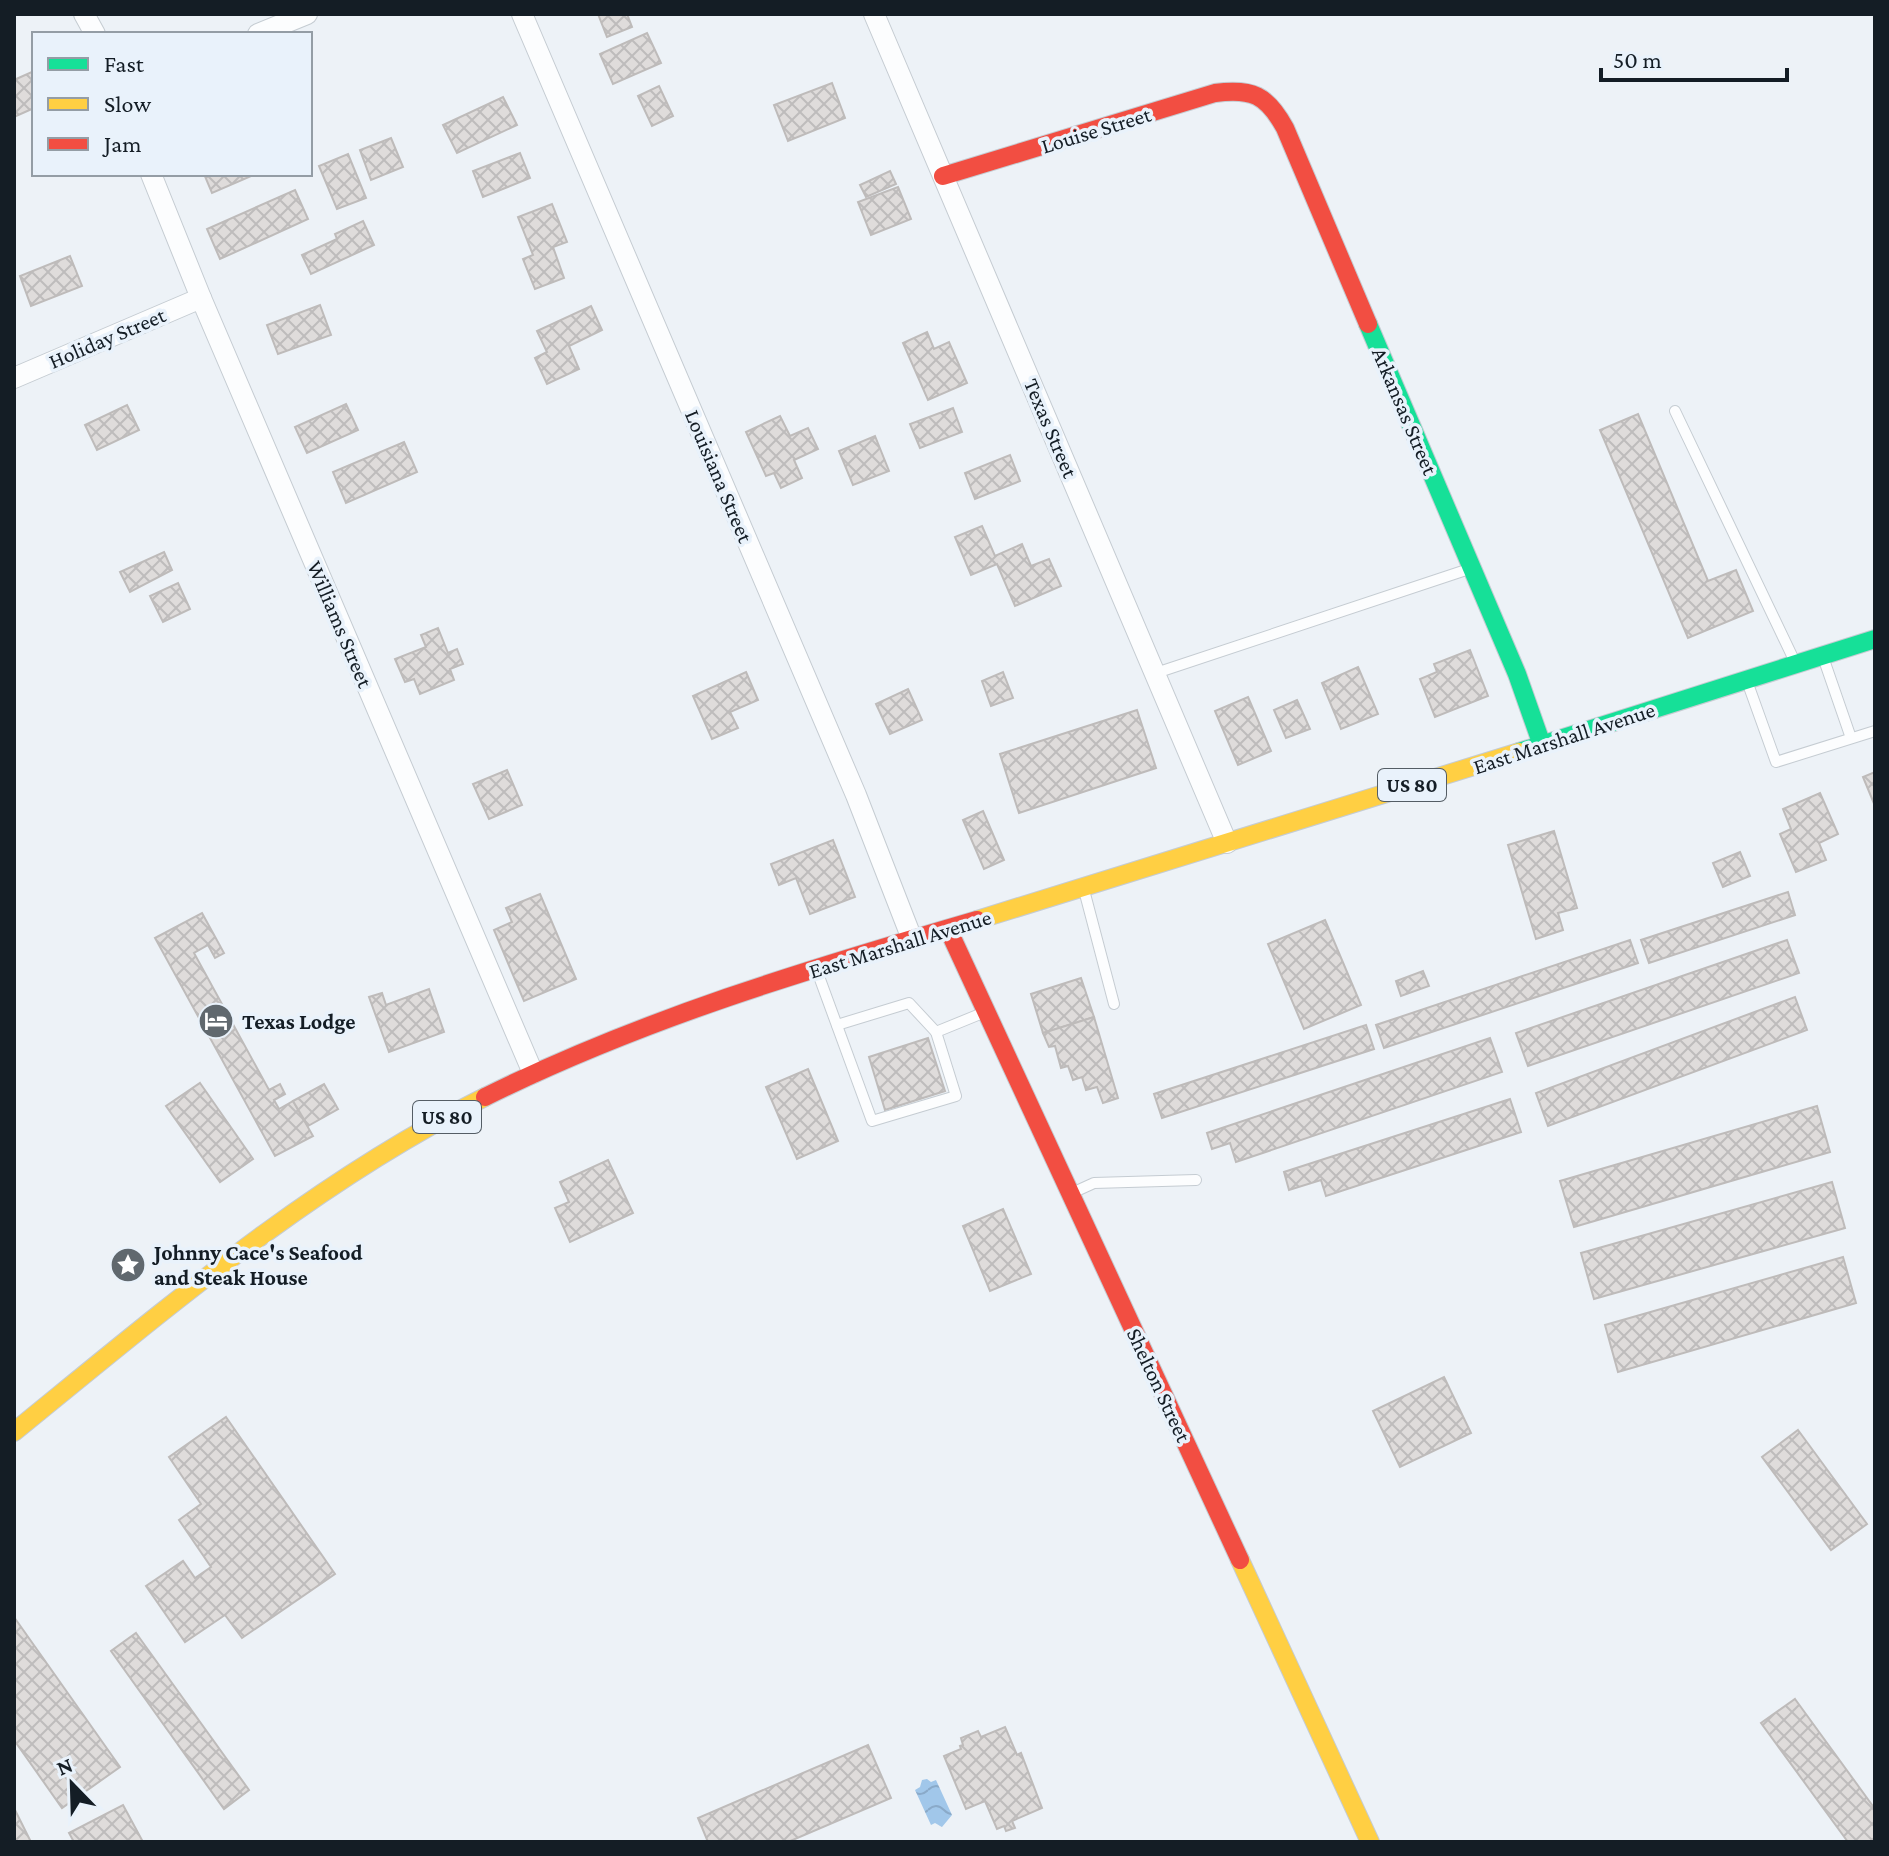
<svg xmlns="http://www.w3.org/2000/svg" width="1889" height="1856" viewBox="0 0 1889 1856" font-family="'Crimson Pro',serif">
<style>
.water{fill:url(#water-waves)}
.building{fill:url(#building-cross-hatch);stroke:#bebbba;stroke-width:2}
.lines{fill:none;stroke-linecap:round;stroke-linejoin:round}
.lane-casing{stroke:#c5ccd2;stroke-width:12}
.street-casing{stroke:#c5ccd2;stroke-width:22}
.fast-casing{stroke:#c5ccd2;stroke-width:20}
.slow-casing{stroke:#c5ccd2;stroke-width:20}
.jam-casing{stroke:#c5ccd2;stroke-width:20}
.lane{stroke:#fcfdfe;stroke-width:10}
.street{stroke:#fcfdfe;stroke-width:20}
.fast{stroke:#16e098;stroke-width:18}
.slow{stroke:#ffcf43;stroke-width:18}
.jam{stroke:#f24e42;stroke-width:18}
.labels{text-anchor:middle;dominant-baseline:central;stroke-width:7;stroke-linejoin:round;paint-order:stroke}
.shield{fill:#e9f2fb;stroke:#545d65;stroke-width:2}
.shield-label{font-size:20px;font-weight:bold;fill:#141d25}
.street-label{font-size:22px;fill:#141d25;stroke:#e9f2fb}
.poi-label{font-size:22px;font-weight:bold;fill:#141d25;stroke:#e9f2fb;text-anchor:start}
</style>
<defs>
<pattern id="water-waves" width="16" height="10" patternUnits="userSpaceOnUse" patternTransform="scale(2)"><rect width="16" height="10" fill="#a1c7ea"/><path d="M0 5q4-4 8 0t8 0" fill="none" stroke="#8aaac9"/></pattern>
<pattern id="building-cross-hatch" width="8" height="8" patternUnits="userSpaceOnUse" patternTransform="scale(2)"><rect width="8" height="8" fill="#dfdcdb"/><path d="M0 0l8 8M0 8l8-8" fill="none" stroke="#bebcbc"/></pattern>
</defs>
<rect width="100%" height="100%" fill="#edf2f7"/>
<path class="water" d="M 927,1779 L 931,1782 L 936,1780 L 952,1815 L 942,1827 L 935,1823 L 931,1825 L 915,1790 L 920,1787 L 922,1780 Z"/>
<g class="building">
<path d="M 598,14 L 627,14 L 632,27 L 607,37 Z"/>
<path d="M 647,33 L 661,63 L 613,84 L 600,54 Z"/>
<path d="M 34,71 L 34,108 L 14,117 L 14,80 Z"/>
<path d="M 832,83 L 845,118 L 788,141 L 774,105 Z"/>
<path d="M 659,86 L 673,116 L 652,126 L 638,96 Z"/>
<path d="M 503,97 L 517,125 L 457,153 L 443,125 Z"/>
<path d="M 391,138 L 403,167 L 371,180 L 360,150 Z"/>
<path d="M 520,153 L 530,178 L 483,197 L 473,171 Z"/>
<path d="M 348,154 L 366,198 L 337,209 L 319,166 Z"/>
<path d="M 890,171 L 896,184 L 866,197 L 860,185 Z"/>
<path d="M 204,174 L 256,174 L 212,193 Z"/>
<path d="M 898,187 L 911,219 L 871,235 L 858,202 Z"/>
<path d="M 295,190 L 308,219 L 220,259 L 207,229 Z"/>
<path d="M 552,204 L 567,242 L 553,247 L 564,278 L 535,289 L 523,259 L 533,255 L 518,217 Z"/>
<path d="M 363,221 L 374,245 L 311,274 L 302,255 L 337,239 L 335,234 Z"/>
<path d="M 70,256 L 82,286 L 31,306 L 20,276 Z"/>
<path d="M 320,305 L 331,335 L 278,354 L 267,325 Z"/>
<path d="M 591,306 L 602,330 L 569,346 L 579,369 L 547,384 L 535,358 L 547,352 L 537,331 Z"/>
<path d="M 927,332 L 934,349 L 949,342 L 967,383 L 928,400 L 903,343 Z"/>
<path d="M 346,404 L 358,430 L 307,453 L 295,427 Z"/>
<path d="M 127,405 L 139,430 L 97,450 L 85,425 Z"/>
<path d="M 953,408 L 962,432 L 920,448 L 910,424 Z"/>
<path d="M 1638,414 L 1708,581 L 1736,570 L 1753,611 L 1688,638 L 1600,430 Z"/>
<path d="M 780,416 L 790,436 L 808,428 L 818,449 L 794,460 L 802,478 L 781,488 L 774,473 L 766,476 L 746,432 Z"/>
<path d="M 875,436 L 889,471 L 853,485 L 839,451 Z"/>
<path d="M 404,442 L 417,472 L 346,503 L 333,472 Z"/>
<path d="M 1010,455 L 1020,481 L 975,499 L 965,473 Z"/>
<path d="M 982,526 L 995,556 L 1022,544 L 1031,566 L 1049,559 L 1061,586 L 1015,606 L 997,564 L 971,575 L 955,537 Z"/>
<path d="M 164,552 L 172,570 L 130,592 L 120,572 Z"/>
<path d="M 178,583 L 190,609 L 163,622 L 150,596 Z"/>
<path d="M 438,628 L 448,653 L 457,649 L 463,664 L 450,669 L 454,680 L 420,694 L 414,679 L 405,682 L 395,659 L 426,647 L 421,635 Z"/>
<path d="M 1470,650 L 1488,696 L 1435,717 L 1420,679 L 1437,672 L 1434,664 Z"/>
<path d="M 1358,667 L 1378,714 L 1341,729 L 1322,683 Z"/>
<path d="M 746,672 L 758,700 L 730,712 L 738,728 L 712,739 L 693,696 Z"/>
<path d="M 1003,672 L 1013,698 L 991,706 L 982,681 Z"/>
<path d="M 908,689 L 922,720 L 890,734 L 876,704 Z"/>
<path d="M 1248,697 L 1271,751 L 1238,765 L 1215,711 Z"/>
<path d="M 1297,700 L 1310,729 L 1286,738 L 1274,710 Z"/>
<path d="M 1137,710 L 1156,768 L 1019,813 L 1000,754 Z"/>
<path d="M 507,770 L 522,805 L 489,819 L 473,784 Z"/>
<path d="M 1875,772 L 1875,806 L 1863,777 Z"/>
<path d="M 1820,793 L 1838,834 L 1819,843 L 1826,860 L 1796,872 L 1780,834 L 1791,829 L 1783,809 Z"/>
<path d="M 983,811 L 1004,860 L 984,869 L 963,820 Z"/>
<path d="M 1554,831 L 1577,908 L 1558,913 L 1563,930 L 1536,939 L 1508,845 Z"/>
<path d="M 833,840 L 855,897 L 810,914 L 796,878 L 779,885 L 771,864 Z"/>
<path d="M 1740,852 L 1750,876 L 1723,887 L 1713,863 Z"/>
<path d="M 1788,892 L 1795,915 L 1649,963 L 1641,940 Z"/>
<path d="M 540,894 L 576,979 L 524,1001 L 494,930 L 512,922 L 506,908 Z"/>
<path d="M 202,913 L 224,953 L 215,958 L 208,945 L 194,953 L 269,1090 L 280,1084 L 285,1094 L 274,1100 L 279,1109 L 293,1101 L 313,1136 L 275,1156 L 155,938 Z"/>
<path d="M 1325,920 L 1361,1005 L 1304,1029 L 1268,944 Z"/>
<path d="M 1630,940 L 1638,963 L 1384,1048 L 1376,1025 Z"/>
<path d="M 1787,940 L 1799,973 L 1528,1066 L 1516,1033 Z"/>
<path d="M 1423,971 L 1429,986 L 1401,996 L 1396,981 Z"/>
<path d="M 1081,978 L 1094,1017 L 1043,1033 L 1031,994 Z"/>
<path d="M 429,989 L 444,1032 L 389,1052 L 369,997 L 382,993 L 386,1005 Z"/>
<path d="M 1795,997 L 1807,1030 L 1548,1126 L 1536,1093 Z"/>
<path d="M 1094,1017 L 1118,1098 L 1103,1103 L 1097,1087 L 1086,1090 L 1082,1077 L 1073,1080 L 1068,1066 L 1061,1068 L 1055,1046 L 1049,1047 L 1043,1033 Z"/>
<path d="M 1366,1025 L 1374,1049 L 1162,1118 L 1154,1094 Z"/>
<path d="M 928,1038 L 945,1091 L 885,1110 L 869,1057 Z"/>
<path d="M 1490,1038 L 1502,1072 L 1236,1162 L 1230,1143 L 1212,1149 L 1207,1133 Z"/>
<path d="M 808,1069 L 838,1141 L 797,1159 L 766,1087 Z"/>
<path d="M 200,1083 L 253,1159 L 220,1182 L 166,1106 Z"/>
<path d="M 324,1084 L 338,1109 L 308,1126 L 293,1101 Z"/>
<path d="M 1510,1099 L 1521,1132 L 1326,1196 L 1321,1180 L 1289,1190 L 1284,1172 Z"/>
<path d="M 1817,1106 L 1830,1152 L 1574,1227 L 1560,1181 Z"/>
<path d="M 608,1160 L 633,1213 L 570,1242 L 555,1208 L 569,1202 L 560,1182 Z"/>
<path d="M 1832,1182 L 1845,1228 L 1594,1299 L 1581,1253 Z"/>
<path d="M 1003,1209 L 1031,1274 L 990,1291 L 963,1226 Z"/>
<path d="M 1843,1257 L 1856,1303 L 1618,1372 L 1605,1325 Z"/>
<path d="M 1444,1377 L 1471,1433 L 1400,1467 L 1373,1411 Z"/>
<path d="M 226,1417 L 335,1574 L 242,1638 L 225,1615 L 185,1642 L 146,1586 L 183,1561 L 195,1578 L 211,1567 L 179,1520 L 201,1504 L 169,1457 Z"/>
<path d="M 1798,1430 L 1867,1524 L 1831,1550 L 1762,1457 Z"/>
<path d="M 14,1617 L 120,1767 L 62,1808 L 14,1740 Z"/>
<path d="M 136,1633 L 249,1790 L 224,1809 L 111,1651 Z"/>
<path d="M 1795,1699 L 1875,1809 L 1875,1842 L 1848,1842 L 1761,1723 Z"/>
<path d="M 1005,1727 L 1017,1755 L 1021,1753 L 1042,1808 L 1012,1821 L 1015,1828 L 1006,1831 L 1004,1826 L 997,1829 L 985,1801 L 966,1809 L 944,1756 L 961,1749 L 960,1746 L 963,1745 L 961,1738 L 978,1731 L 981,1737 Z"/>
<path d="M 868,1745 L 891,1798 L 788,1842 L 708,1842 L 698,1818 Z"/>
<path d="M 123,1805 L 143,1842 L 74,1842 L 69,1833 Z"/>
<path d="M 14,1808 L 31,1842 L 14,1842 Z"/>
</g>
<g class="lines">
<defs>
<g id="lane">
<path d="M 1675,411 L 1795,662"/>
<path d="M 1823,657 L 1851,738"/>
<path d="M 1156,673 L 1469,569"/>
<path d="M 1748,684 L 1776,762 L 1875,731"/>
<path d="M 1084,890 L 1114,1004"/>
<path d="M 817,971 L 872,1121 L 956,1096 L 936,1032 L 985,1012"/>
<path d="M 837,1025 L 909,1003 L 936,1032"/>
<path d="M 1072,1193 L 1094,1183 L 1196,1180"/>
</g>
<g id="street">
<path d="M 84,14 L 95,34"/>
<path d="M 522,14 L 856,795 L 912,939"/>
<path d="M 874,14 L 1227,843"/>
<path d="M 258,34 L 307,14"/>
<path d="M 151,174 L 201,298 L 533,1073"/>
<path d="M 14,378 L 201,298"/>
</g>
<g id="fast">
<path d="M 1368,324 L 1517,674 L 1542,745"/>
<path d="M 1519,752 L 1875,639"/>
</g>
<g id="slow">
<path d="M 977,920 L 1519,752"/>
<path d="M 14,1432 C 163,1311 312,1183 485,1097"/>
<path d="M 1240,1560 L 1370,1842"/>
</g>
<g id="jam">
<path d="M 943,176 L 1215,93 C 1252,88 1267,95 1285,128 L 1368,324"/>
<path d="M 948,929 L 1240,1560"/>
<path d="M 485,1097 C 642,1019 809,969 977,920"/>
</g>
</defs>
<use href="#lane" class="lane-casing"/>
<use href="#street" class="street-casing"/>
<use href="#fast" class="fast-casing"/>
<use href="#slow" class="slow-casing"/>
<use href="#jam" class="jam-casing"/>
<use href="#lane" class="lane"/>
<use href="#street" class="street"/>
<use href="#fast" class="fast"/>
<use href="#slow" class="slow"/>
<use href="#jam" class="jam"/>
</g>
<defs>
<symbol id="hotel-disc" viewBox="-11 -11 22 22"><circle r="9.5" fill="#60686e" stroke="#e9f2fb"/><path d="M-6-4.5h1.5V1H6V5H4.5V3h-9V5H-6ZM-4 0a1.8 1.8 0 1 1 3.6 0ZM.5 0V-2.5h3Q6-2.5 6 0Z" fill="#fff"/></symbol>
<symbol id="sight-disc" viewBox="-11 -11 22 22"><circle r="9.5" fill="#60686e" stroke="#e9f2fb"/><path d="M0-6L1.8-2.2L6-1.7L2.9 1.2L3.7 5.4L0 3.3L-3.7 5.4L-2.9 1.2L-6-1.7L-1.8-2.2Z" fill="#fff"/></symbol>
</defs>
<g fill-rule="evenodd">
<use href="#hotel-disc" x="196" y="1001" width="40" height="40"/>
<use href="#sight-disc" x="108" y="1245" width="40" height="40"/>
</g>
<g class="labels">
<g class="shield">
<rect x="1378" y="769" width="68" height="32" rx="6"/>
<rect x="413" y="1101" width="68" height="32" rx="6"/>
</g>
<g class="shield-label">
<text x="1412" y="785">US 80</text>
<text x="447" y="1117">US 80</text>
</g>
<g class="street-label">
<text transform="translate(1096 130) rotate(-17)">Louise Street</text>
<text transform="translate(107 338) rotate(-23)">Holiday Street</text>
<text transform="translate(1405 411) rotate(67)">Arkansas Street</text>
<text transform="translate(1051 428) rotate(67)">Texas Street</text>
<text transform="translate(719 476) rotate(67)">Louisiana Street</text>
<text transform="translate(340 624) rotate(67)">Williams Street</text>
<text transform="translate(1564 738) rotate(-18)">East Marshall Avenue</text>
<text transform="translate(900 944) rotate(-17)">East Marshall Avenue</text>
<text transform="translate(1159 1385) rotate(65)">Shelton Street</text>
</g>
<g class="poi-label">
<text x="242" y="1021">Texas Lodge</text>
<text x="154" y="1252">Johnny Cace's Seafood<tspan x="154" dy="25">and Steak House</tspan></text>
</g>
</g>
<rect width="1889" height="1856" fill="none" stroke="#141d25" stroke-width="32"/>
<rect x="32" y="32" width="280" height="144" fill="#e9f2fb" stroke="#949da5" stroke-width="2"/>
<rect x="48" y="58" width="40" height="12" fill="#16e098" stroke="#949da5" stroke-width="2"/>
<text x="104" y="72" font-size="24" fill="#141d25">Fast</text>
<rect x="48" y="98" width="40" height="12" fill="#ffcf43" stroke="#949da5" stroke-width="2"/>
<text x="104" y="112" font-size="24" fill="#141d25">Slow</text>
<rect x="48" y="138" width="40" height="12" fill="#f24e42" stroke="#949da5" stroke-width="2"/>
<text x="104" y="152" font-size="24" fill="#141d25">Jam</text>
<g transform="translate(72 1784) rotate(337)" stroke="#e9f2fb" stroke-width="6" paint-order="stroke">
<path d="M0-6L14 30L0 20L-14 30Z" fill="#141d25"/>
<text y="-12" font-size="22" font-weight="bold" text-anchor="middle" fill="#141d25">N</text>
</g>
<path d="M1601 68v12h186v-12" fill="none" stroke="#141d25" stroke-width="4"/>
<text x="1613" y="68" font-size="24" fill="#141d25" stroke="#e9f2fb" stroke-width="6" paint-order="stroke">50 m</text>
</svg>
